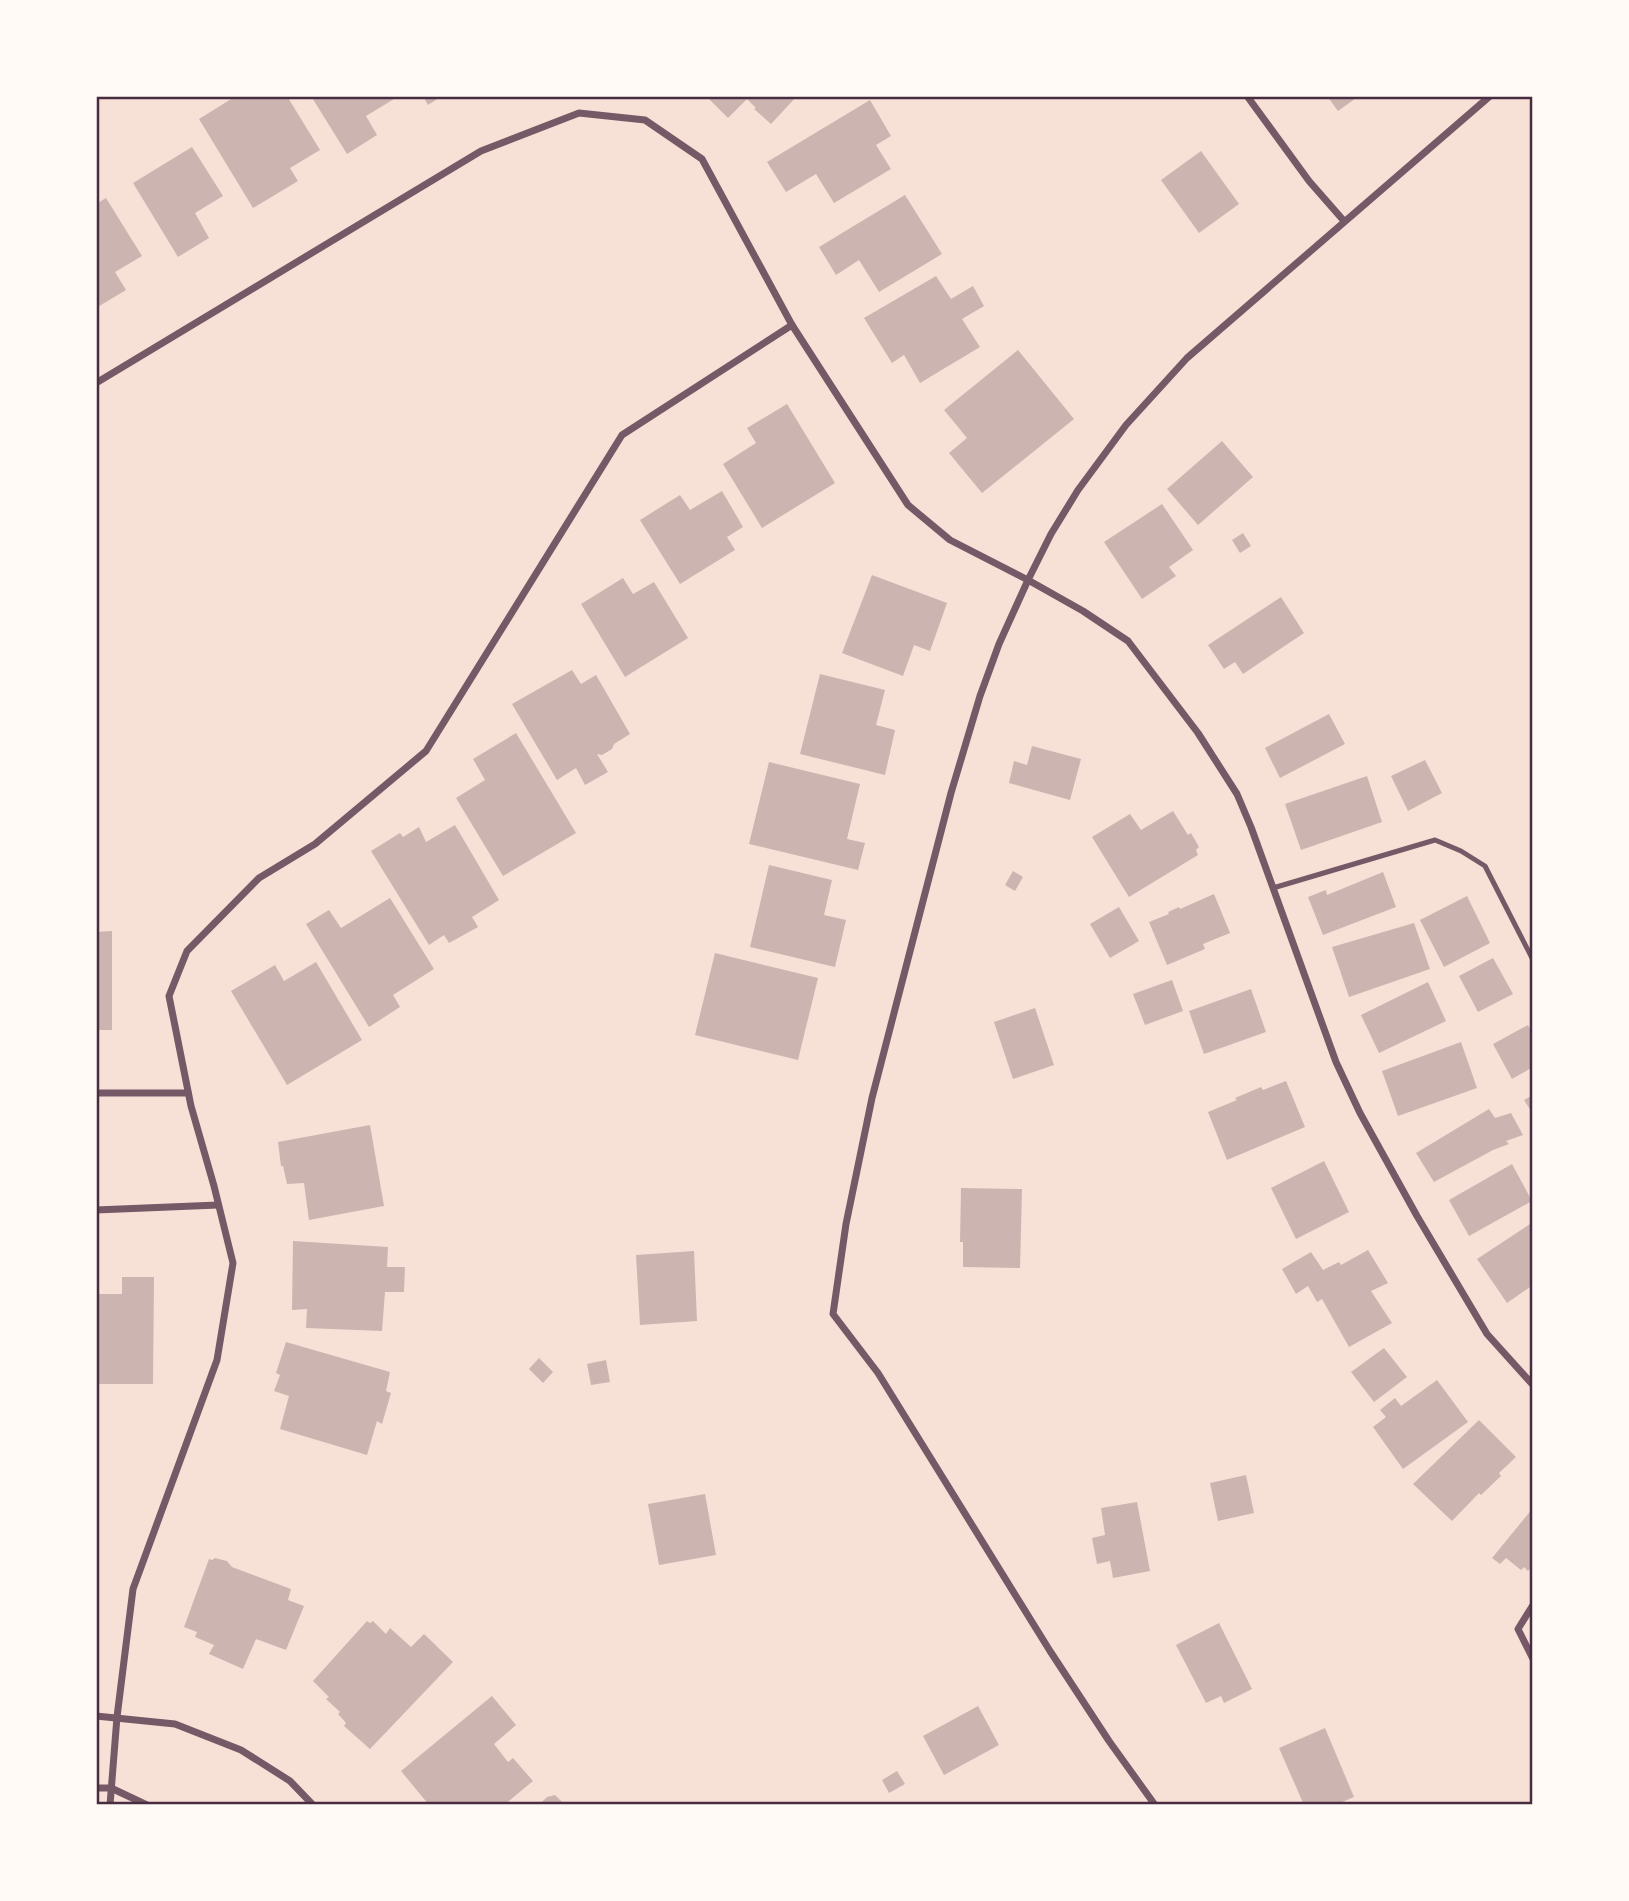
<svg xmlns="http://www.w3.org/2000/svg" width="1629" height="1901" viewBox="0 0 1629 1901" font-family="'Libre Baskerville',serif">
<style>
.building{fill:#ccb4b1}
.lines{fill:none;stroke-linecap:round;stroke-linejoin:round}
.service{stroke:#755966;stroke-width:5}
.minor{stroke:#755966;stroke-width:7}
.neatline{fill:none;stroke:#4a2c40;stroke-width:2.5}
</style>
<rect width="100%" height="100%" fill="#f7e1d7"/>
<g class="building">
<path d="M 236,96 L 287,96 L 320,150 L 290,168 L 298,181 L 253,208 L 199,119 Z"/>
<path d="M 311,96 L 392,96 L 394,99 L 366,116 L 377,135 L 347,154 Z"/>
<path d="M 423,96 L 442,96 L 428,105 Z"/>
<path d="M 706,96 L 797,96 L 771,124 L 754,109 L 756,108 L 747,99 L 728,118 Z"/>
<path d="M 1327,96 L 1359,96 L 1338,111 Z"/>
<path d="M 870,100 L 891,136 L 876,145 L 891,169 L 834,203 L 816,174 L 786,192 L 767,162 Z"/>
<path d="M 192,147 L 223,196 L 195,213 L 209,238 L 178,257 L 133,183 Z"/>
<path d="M 1201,151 L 1239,204 L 1199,233 L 1161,180 Z"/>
<path d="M 905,195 L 942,254 L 879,292 L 859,260 L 836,275 L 819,247 Z"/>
<path d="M 106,198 L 142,256 L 115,272 L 126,290 L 96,308 L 96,204 Z"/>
<path d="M 936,276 L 951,299 L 973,286 L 984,306 L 962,319 L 980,347 L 920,383 L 904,355 L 892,363 L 864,318 Z"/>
<path d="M 1018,350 L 1074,419 L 982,493 L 949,453 L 967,438 L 944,410 Z"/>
<path d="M 787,404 L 835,483 L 762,528 L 723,464 L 756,443 L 747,428 Z"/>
<path d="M 1222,441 L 1253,477 L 1198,525 L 1167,489 Z"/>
<path d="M 722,491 L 743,527 L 727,537 L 735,550 L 680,584 L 640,520 L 680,495 L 690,510 Z"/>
<path d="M 1162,504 L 1193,550 L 1169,567 L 1176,576 L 1142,599 L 1104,542 Z"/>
<path d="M 1243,533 L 1251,546 L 1240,553 L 1232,540 Z"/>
<path d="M 872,575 L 947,603 L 930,651 L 914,645 L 903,676 L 842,653 Z"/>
<path d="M 623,578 L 633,594 L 654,582 L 688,638 L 625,677 L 581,604 Z"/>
<path d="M 1281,597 L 1304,633 L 1243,674 L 1235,662 L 1224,669 L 1208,645 Z"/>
<path d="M 572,670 L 581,684 L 596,675 L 630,734 L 614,744 L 612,749 L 602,755 L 597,754 L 608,772 L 585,785 L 576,768 L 557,780 L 512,704 Z"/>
<path d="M 820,674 L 885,690 L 876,725 L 895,730 L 885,775 L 800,754 Z"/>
<path d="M 1329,714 L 1345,744 L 1280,778 L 1265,748 Z"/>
<path d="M 516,733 L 576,833 L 503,876 L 456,798 L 485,780 L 473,759 Z"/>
<path d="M 1032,746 L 1081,759 L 1070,800 L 1009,783 L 1014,761 L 1027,765 Z"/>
<path d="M 1425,760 L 1442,793 L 1408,811 L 1391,776 Z"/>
<path d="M 769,762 L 860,784 L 847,839 L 865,843 L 858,870 L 749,844 Z"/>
<path d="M 1367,776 L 1382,822 L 1301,850 L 1285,804 Z"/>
<path d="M 1173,811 L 1188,835 L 1191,833 L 1199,847 L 1196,850 L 1198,855 L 1129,897 L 1092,837 L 1130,814 L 1141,830 Z"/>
<path d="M 455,825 L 499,900 L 472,917 L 478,927 L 449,943 L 444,935 L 429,945 L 371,851 L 400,833 L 403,837 L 419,827 L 426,842 Z"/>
<path d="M 769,865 L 832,880 L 824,915 L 846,920 L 835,967 L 750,947 Z"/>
<path d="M 1013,871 L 1023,877 L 1015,891 L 1005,885 Z"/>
<path d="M 1383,872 L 1396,907 L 1323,935 L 1308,897 L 1326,890 L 1327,895 Z"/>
<path d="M 1214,894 L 1230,933 L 1203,944 L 1205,949 L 1167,965 L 1149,922 L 1169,914 L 1168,912 L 1179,907 L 1180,909 Z"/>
<path d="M 1467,896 L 1490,943 L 1444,967 L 1420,920 Z"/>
<path d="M 390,898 L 434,969 L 393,995 L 400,1007 L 369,1027 L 306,924 L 329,910 L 341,928 Z"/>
<path d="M 1119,907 L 1139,941 L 1110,958 L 1090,924 Z"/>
<path d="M 1414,923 L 1430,969 L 1349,997 L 1332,947 Z"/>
<path d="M 112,931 L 112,1030 L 96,1030 L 96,932 Z"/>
<path d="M 715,953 L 818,978 L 798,1060 L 695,1035 Z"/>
<path d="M 1493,958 L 1513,994 L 1478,1012 L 1459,976 Z"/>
<path d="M 316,962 L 362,1040 L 287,1085 L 231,991 L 275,965 L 284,981 Z"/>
<path d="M 1172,980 L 1183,1011 L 1145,1025 L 1133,994 Z"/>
<path d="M 1428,982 L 1446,1021 L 1379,1053 L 1361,1015 Z"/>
<path d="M 1251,989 L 1266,1032 L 1204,1054 L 1189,1011 Z"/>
<path d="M 1035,1008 L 1054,1065 L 1013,1079 L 994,1022 Z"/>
<path d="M 1528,1025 L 1533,1034 L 1533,1067 L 1512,1079 L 1493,1044 Z"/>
<path d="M 1461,1042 L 1477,1088 L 1398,1116 L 1382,1071 Z"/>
<path d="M 1286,1081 L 1305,1127 L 1227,1160 L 1208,1112 L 1237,1100 L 1235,1098 L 1261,1087 L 1263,1090 Z"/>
<path d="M 1533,1095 L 1533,1114 L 1524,1100 Z"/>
<path d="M 1489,1109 L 1495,1118 L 1511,1113 L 1523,1135 L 1506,1141 L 1509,1144 L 1493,1150 L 1434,1182 L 1416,1153 Z"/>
<path d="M 370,1125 L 384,1206 L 309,1220 L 304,1183 L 287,1184 L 283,1166 L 281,1166 L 278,1142 Z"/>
<path d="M 1324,1161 L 1349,1212 L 1296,1239 L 1271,1188 Z"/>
<path d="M 1512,1164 L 1532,1201 L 1469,1236 L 1449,1200 Z"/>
<path d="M 961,1188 L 1022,1189 L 1020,1268 L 963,1267 L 963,1242 L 960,1242 Z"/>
<path d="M 1533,1222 L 1533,1285 L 1507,1303 L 1477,1259 Z"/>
<path d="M 293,1241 L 388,1247 L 387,1267 L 405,1267 L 404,1292 L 385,1292 L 382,1331 L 306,1328 L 307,1309 L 292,1310 Z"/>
<path d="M 1368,1250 L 1388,1283 L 1371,1291 L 1392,1323 L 1349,1347 L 1322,1299 L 1317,1302 L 1308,1286 L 1296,1294 L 1282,1269 L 1311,1252 L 1323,1270 L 1339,1262 L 1341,1265 Z"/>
<path d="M 694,1251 L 697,1321 L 640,1325 L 636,1255 Z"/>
<path d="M 122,1277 L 154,1277 L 153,1384 L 96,1384 L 96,1294 L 122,1294 Z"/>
<path d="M 286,1342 L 390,1372 L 386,1391 L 391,1393 L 382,1424 L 377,1421 L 367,1455 L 280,1429 L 289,1396 L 274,1391 L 280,1375 L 276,1373 Z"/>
<path d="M 1384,1348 L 1407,1377 L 1374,1402 L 1351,1372 Z"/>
<path d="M 539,1358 L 553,1372 L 543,1383 L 529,1369 Z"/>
<path d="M 606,1360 L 610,1382 L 591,1385 L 587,1364 Z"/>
<path d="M 1437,1380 L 1468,1422 L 1403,1469 L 1373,1427 L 1386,1417 L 1380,1410 L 1395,1398 L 1401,1406 Z"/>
<path d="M 1479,1420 L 1516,1457 L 1499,1473 L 1501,1476 L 1481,1495 L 1479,1493 L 1452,1521 L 1413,1484 Z"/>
<path d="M 1246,1475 L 1254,1513 L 1218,1521 L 1210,1483 Z"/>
<path d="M 705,1494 L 716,1555 L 659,1565 L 648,1504 Z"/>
<path d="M 1137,1502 L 1150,1571 L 1113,1578 L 1110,1561 L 1097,1564 L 1092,1538 L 1105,1535 L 1101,1508 Z"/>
<path d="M 1533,1508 L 1533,1565 L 1528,1571 L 1524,1567 L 1521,1570 L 1506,1558 L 1500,1564 L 1492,1558 Z"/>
<path d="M 215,1558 L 227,1561 L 232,1567 L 291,1589 L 288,1600 L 304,1606 L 286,1650 L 256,1639 L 243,1669 L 209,1654 L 214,1645 L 195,1637 L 197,1632 L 184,1627 L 209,1559 L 212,1560 Z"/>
<path d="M 367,1621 L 370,1623 L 373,1621 L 386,1634 L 390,1628 L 411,1647 L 424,1634 L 453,1662 L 370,1749 L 344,1726 L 346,1723 L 338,1714 L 340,1712 L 326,1699 L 329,1697 L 313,1681 Z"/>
<path d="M 1219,1623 L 1252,1689 L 1224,1703 L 1221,1696 L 1206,1703 L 1176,1645 Z"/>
<path d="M 492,1696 L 516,1725 L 494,1744 L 508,1762 L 513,1758 L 533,1781 L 504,1805 L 429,1805 L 401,1771 Z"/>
<path d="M 978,1706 L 999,1745 L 944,1775 L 923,1736 Z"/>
<path d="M 1325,1728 L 1354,1797 L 1335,1805 L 1304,1805 L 1279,1748 Z"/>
<path d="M 897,1771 L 905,1784 L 889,1793 L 882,1780 Z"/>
<path d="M 555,1795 L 565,1805 L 539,1805 L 547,1797 Z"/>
</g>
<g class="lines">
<path class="service" d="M 1273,888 L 1435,840 L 1461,851 L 1485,866 L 1533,960"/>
<g class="minor">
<path d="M 1247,96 L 1309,181 L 1344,221"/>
<path d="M 96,383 L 481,151 L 579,113 L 645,120 L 702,159 L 792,325 L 908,505 L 950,540 L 1028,580 L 1083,611 L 1128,641 L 1198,733 L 1237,794 L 1251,827 L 1336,1062 L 1360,1113 L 1417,1216 L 1487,1334 L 1533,1385"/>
<path d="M 96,1093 L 188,1093"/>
<path d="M 96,1210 L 218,1205"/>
<path d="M 1533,1605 L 1518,1629 L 1533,1659"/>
<path d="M 96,1716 L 175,1724 L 241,1750 L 290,1781 L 313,1805"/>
<path d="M 96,1788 L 111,1788 L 147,1805"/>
<path d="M 110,1805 L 117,1717 L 133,1589 L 217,1360 L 233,1263 L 214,1186 L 191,1106 L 169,996 L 187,951 L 259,878 L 315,844 L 426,751 L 622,435 L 792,325"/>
<path d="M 1155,1805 L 1109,1741 L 1050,1651 L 878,1373 L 833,1314 L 846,1224 L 872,1098 L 951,793 L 980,696 L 999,644 L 1028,580 L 1051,534 L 1078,490 L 1126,425 L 1187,358 L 1490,96"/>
</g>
</g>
<rect width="1629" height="1901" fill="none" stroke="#fffaf5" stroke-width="196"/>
<rect x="98" y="98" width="1433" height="1705" class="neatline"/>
</svg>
